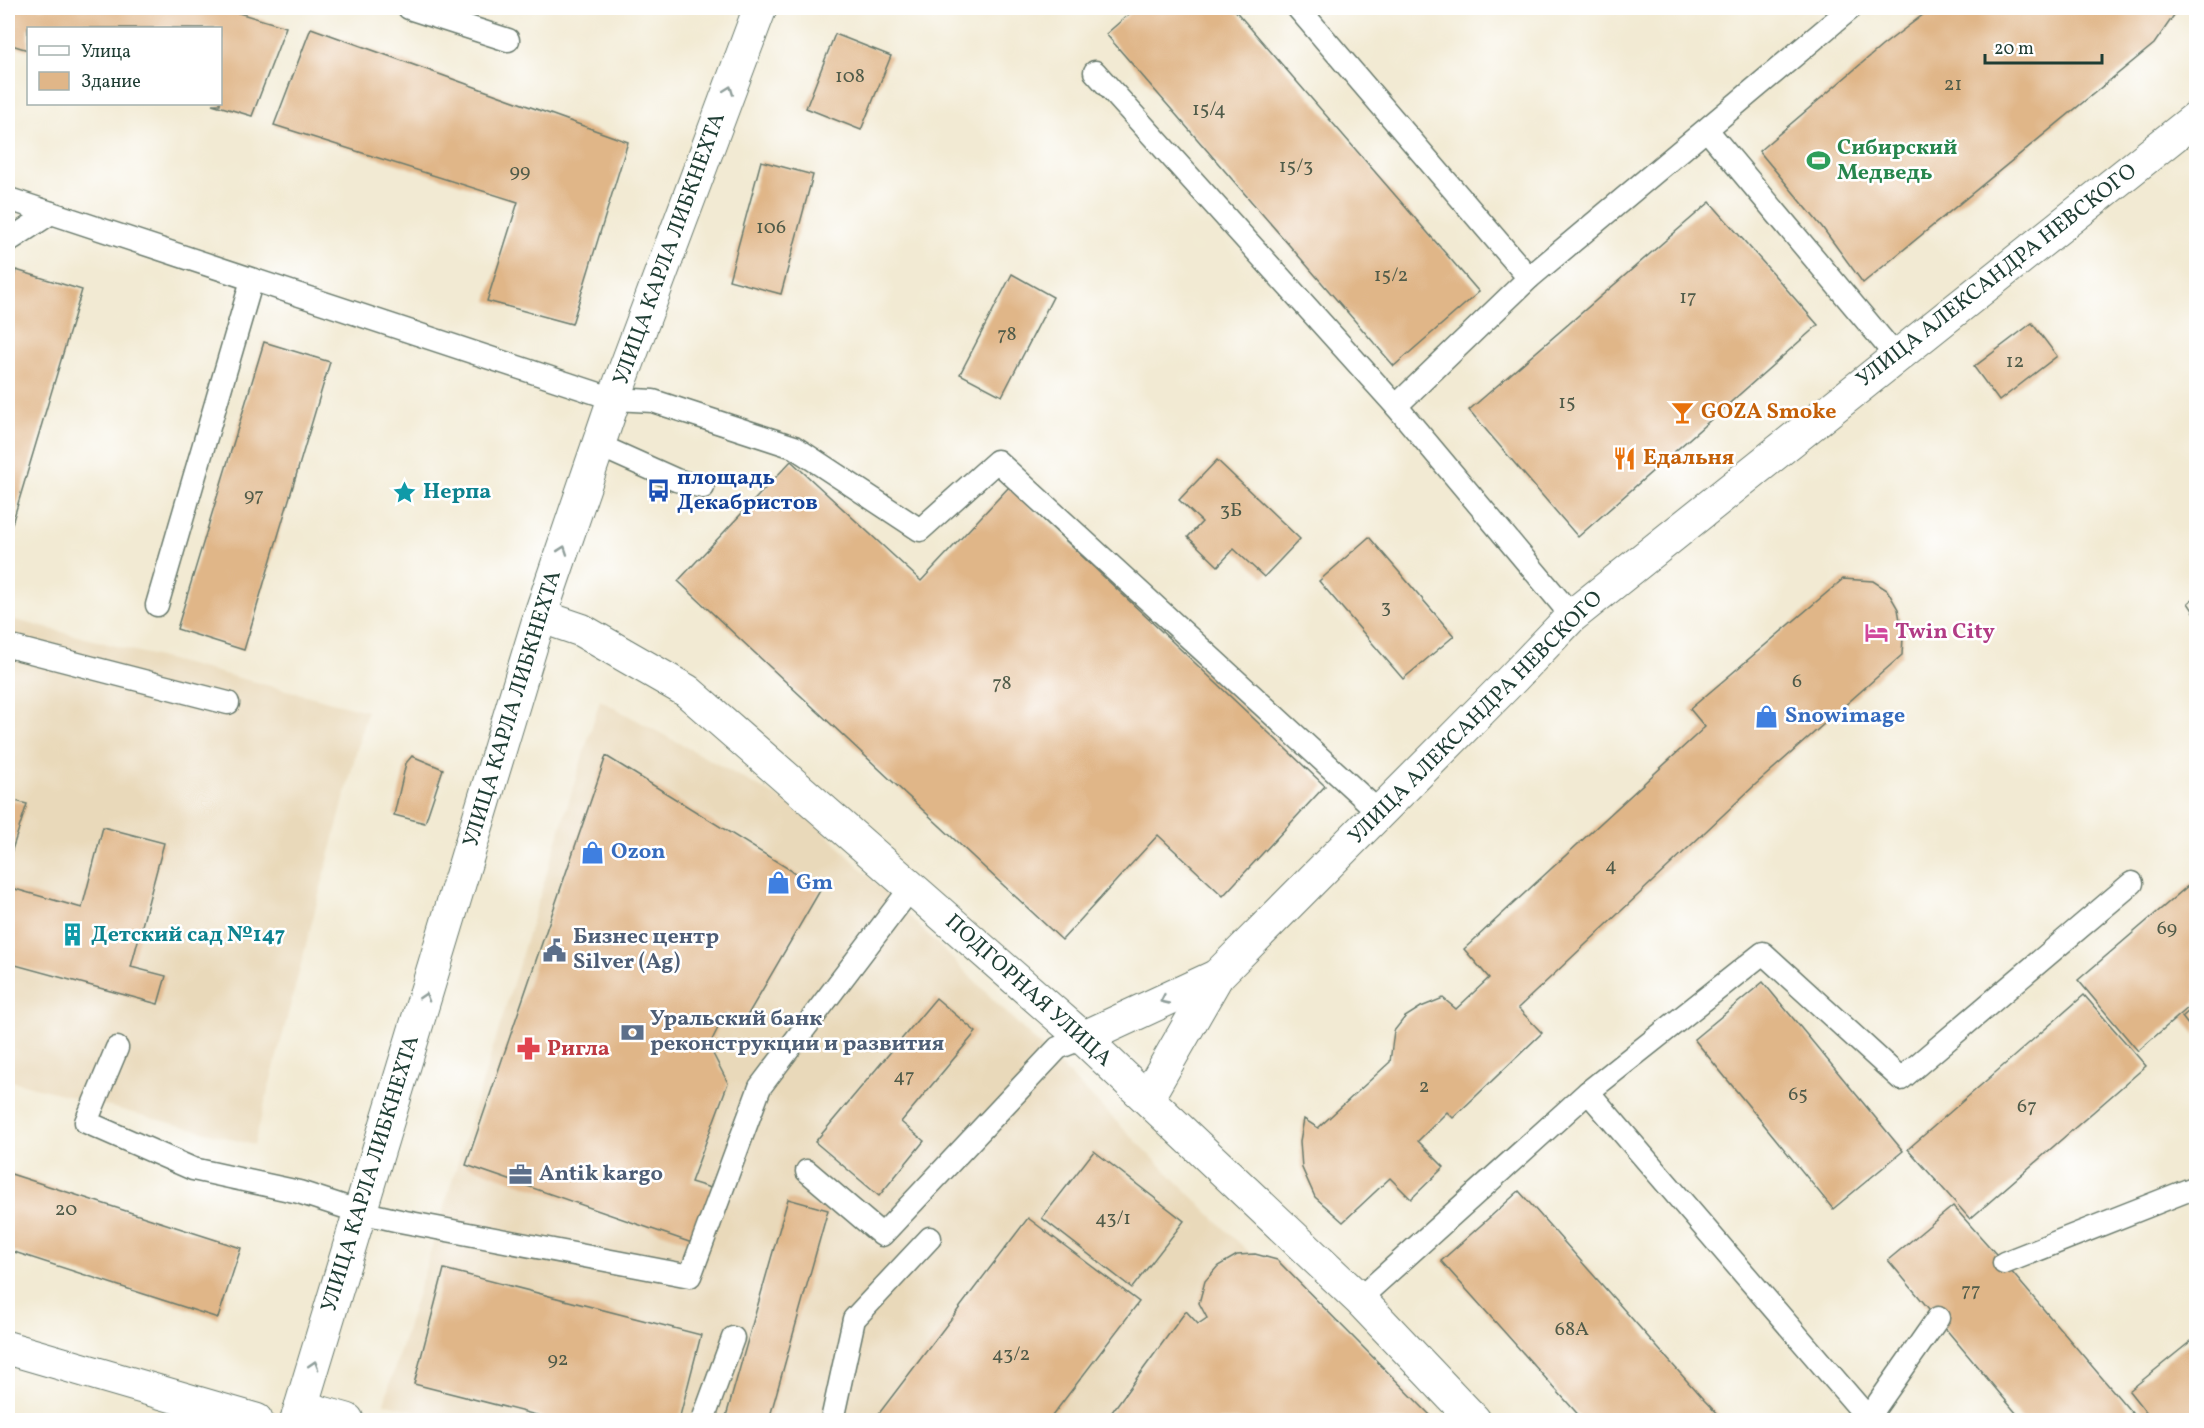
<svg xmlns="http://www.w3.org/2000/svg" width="2204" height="1428" viewBox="0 0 2204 1428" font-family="Vollkorn,serif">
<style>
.built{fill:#e9d9ba}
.building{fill:#e0b688}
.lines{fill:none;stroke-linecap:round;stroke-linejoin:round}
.lane-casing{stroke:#697a6c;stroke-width:25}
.street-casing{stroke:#697a6c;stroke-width:35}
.secondary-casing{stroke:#697a6c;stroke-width:35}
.lane{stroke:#fff;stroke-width:22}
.street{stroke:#fff;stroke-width:33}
.secondary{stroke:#fff;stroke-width:33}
.oneway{stroke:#8f9e9a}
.labels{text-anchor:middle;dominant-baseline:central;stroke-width:5;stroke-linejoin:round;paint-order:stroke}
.number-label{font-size:20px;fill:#4f5b49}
.leisure-label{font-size:22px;font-weight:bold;fill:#27864d;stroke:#fff;text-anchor:start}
.street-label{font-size:22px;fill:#1f3d34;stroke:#fff}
.food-label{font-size:22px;font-weight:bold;fill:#c56008;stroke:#fff;text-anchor:start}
.transit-label{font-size:22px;font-weight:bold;fill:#164399;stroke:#fff;text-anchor:start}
.culture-label{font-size:22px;font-weight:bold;fill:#0d838f;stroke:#fff;text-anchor:start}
.hotel-label{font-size:22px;font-weight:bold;fill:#b23c85;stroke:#fff;text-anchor:start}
.shop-label{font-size:22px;font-weight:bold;fill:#366cbe;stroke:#fff;text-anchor:start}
.service-label{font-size:22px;font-weight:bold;fill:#4e5e75;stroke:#fff;text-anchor:start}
.health-label{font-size:22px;font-weight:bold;fill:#be3a42;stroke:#fff;text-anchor:start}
</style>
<rect width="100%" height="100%" fill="#fff"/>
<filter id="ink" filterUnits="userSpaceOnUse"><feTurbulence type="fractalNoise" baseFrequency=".0167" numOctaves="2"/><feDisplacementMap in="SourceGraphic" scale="12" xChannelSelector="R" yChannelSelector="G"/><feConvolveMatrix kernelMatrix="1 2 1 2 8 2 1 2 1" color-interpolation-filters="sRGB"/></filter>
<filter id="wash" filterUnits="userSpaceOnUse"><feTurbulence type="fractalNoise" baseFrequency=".008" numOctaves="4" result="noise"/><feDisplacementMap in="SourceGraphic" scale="24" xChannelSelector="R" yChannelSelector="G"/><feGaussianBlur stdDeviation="1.35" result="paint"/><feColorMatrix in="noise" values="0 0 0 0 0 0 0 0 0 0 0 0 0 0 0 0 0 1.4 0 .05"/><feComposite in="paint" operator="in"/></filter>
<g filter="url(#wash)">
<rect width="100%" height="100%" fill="#f2ead3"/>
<g class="built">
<path d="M 8,618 L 367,711 L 254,1145 L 8,1080 Z"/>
<path d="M 600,700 L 803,811 L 1235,1239 L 1330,1327 L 1418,1420 L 447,1420 L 384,1403 Z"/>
</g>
<g id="blocks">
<g class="building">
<path d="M 8,8 L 222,8 L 286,27 L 252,116 L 212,104 L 220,104 L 220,28 L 28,28 L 28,50 L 8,44 Z"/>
<path d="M 1136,8 L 1233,8 L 1479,292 L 1394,366 L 1106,34 Z"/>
<path d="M 1932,8 L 2179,8 L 2154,44 L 1863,283 L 1822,227 L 1759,151 L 1882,46 Z"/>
<path d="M 311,28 L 628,142 L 572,324 L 487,301 L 518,202 L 274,125 Z"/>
<path d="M 835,34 L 891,56 L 861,130 L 806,108 Z"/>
<path d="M 761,161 L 813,175 L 781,294 L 729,280 Z"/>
<path d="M 1710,202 L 1818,325 L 1578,537 L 1469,410 Z"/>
<path d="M 16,270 L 82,290 L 8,537 L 8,298 Z"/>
<path d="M 1012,274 L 1053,297 L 1002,396 L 960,374 Z"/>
<path d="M 2032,323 L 2057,356 L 1999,401 L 1974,367 Z"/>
<path d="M 264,342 L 330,362 L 244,650 L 177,629 Z"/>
<path d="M 1217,460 L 1300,539 L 1264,577 L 1234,549 L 1218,566 L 1188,537 L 1202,522 L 1179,500 Z"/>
<path d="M 791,461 L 921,581 L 1009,487 L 1325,786 L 1223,896 L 1158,835 L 1062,940 L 678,581 Z"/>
<path d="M 1369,537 L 1454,636 L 1403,679 L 1319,581 Z"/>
<path d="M 1843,579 L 1873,581 L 1887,590 L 1898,609 L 1903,637 L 1902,655 L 1756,784 L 1518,1008 L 1542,1033 L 1453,1118 L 1447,1112 L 1418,1141 L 1444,1167 L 1411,1199 L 1390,1178 L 1343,1222 L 1315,1197 L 1302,1168 L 1300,1141 L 1304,1119 L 1318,1128 L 1390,1062 L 1394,1031 L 1405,1017 L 1421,1007 L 1443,998 L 1456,1009 L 1489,978 L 1464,949 L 1705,727 L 1690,709 Z"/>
<path d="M 2196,596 L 2196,615 L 2188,603 Z"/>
<path d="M 412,756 L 443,769 L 425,823 L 394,815 L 406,763 Z"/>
<path d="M 606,756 L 821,889 L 743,1023 L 726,1012 L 709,1046 L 728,1083 L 691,1182 L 714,1189 L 695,1244 L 466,1165 Z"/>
<path d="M 8,799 L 27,804 L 8,862 Z"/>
<path d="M 103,827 L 164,843 L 131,967 L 166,976 L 158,1004 L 8,963 L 8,887 L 82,908 Z"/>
<path d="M 2196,879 L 2196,1001 L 2138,1051 L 2078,980 Z"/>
<path d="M 1763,982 L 1903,1151 L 1833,1209 L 1694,1039 Z"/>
<path d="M 2084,995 L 2146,1066 L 1970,1219 L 1908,1149 Z"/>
<path d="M 936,998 L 976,1032 L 901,1122 L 924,1141 L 879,1196 L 815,1142 Z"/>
<path d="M 2196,1005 L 2196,1035 L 2182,1017 Z"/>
<path d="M 1094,1151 L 1184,1221 L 1132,1288 L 1042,1218 Z"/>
<path d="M 8,1173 L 241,1248 L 218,1318 L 8,1250 Z"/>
<path d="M 1519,1191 L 1703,1399 L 1723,1420 L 1583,1420 L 1441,1261 Z"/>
<path d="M 788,1199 L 828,1210 L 769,1420 L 725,1420 Z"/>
<path d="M 1953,1206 L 2004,1263 L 2138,1420 L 2022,1420 L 1888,1260 Z"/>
<path d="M 1028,1218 L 1139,1302 L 1049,1420 L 874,1420 Z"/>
<path d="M 1255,1254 L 1277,1260 L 1435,1420 L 1106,1420 L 1186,1311 L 1198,1324 L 1207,1318 L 1199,1303 L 1205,1281 L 1218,1266 L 1237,1255 Z"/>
<path d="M 444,1269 L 701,1335 L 679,1420 L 556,1420 L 414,1384 Z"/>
<path d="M 2196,1337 L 2196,1420 L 2152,1420 L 2129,1391 Z"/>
</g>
</g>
</g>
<g filter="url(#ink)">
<use href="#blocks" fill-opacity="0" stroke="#697a6c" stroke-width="1.5"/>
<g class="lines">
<defs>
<g id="lane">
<path d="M 409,8 L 508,40"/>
<path d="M 1298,8 L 1529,278"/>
<path d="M 1095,72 L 1396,406 L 1572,616"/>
<path d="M 1707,130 L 1896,356"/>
<path d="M 12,200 L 614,399 L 653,401 L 794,447 L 920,530 L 997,461 L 1380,813"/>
<path d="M 8,241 L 51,213"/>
<path d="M 1396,406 L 1529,278 L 1851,8"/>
<path d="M 598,445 L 676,480 L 703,487"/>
<path d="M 157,605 L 252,280"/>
<path d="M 8,646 L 228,703"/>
<path d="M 117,1048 L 86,1122 L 193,1169 L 299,1192 L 360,1212 L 400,1221 L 690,1276 L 760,1087 L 911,888"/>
<path d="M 1588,1092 L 1763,953 L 1901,1079 L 2132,883"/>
<path d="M 807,1171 L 882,1235 L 1058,1048 L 1083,1038"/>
<path d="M 2004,1263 L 2196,1187"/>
<path d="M 1359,1299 L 1588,1092 L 1868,1418 L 1938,1318"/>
<path d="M 703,1420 L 733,1338"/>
<path d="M 832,1420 L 854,1319 L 930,1238"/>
</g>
<g id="street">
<path d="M 540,616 L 581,630 L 687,691 L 1083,1038 L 1359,1299 L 1474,1420"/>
<path d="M 1083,1038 L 1217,976"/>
<path d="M 1147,1098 L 1217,976 L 1513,678 L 1572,616 L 2196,118"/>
<path d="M 8,1348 L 256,1420"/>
<path d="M 301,1407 L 347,1420"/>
</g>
<path id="secondary" d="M 297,1420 L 540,616 L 614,399 L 760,8"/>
</defs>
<use href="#lane" class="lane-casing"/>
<use href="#street" class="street-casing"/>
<use href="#secondary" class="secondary-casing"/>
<use href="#lane" class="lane"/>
<use href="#street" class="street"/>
<use href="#secondary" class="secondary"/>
</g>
<defs><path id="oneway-chevron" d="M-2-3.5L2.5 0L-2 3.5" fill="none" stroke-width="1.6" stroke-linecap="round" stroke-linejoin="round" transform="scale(1.5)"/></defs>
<g class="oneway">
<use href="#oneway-chevron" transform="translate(729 90) rotate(-70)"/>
<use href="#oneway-chevron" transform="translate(563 550) rotate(-71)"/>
<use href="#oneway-chevron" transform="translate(425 997) rotate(-73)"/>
<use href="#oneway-chevron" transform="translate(1164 1000) rotate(155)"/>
<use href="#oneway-chevron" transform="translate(314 1365) rotate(-73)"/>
</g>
</g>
<defs>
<symbol id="stadium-bare" viewBox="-9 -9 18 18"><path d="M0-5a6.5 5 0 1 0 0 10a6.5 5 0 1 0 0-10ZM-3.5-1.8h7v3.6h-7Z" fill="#2e9e5b" stroke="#fff" stroke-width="2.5" paint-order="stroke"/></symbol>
<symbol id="bar-bare" viewBox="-9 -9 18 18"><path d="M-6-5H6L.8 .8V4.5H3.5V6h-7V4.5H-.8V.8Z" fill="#e8710a" stroke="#fff" stroke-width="2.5" paint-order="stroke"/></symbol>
<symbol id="restaurant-bare" viewBox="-9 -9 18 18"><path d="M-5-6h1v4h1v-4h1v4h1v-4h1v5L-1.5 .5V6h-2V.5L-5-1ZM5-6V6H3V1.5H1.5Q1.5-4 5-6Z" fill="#e8710a" stroke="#fff" stroke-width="2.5" paint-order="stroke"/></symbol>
<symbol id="bus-bare" viewBox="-9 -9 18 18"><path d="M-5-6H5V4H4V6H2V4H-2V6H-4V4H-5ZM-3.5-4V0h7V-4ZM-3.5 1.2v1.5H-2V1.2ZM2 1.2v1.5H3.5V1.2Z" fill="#1a4fb4" stroke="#fff" stroke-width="2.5" paint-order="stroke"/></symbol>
<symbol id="sight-bare" viewBox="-9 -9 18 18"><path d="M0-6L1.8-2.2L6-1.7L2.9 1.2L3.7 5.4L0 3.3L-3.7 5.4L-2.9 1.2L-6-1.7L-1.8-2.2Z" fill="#0f9aa8" stroke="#fff" stroke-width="2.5" paint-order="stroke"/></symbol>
<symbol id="hotel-bare" viewBox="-9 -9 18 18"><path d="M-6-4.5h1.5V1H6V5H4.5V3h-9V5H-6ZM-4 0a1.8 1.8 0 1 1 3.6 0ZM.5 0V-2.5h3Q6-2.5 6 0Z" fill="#d1479c" stroke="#fff" stroke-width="2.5" paint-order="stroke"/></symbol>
<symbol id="shop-bare" viewBox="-9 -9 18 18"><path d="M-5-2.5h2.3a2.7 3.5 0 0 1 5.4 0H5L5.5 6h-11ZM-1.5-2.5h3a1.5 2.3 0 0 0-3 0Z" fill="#3f7fe0" stroke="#fff" stroke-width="2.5" paint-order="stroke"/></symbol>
<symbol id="building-bare" viewBox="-9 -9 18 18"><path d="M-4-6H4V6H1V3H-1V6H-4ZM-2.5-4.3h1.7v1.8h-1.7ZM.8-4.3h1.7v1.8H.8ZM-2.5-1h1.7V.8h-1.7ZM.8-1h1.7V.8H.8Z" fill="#0f9aa8" stroke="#fff" stroke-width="2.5" paint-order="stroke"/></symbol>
<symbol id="civic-bare" viewBox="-9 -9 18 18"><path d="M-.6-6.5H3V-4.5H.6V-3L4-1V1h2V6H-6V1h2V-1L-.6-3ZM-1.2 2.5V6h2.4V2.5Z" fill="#5c6f8a" stroke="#fff" stroke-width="2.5" paint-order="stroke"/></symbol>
<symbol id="bank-bare" viewBox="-9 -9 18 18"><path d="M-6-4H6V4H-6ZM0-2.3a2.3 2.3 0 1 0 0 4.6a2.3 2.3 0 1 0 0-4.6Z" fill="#5c6f8a" stroke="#fff" stroke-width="2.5" paint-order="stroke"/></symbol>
<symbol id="pharmacy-bare" viewBox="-9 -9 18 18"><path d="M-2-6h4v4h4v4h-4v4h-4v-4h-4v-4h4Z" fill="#e0444e" stroke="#fff" stroke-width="2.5" paint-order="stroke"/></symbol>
<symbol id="office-bare" viewBox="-9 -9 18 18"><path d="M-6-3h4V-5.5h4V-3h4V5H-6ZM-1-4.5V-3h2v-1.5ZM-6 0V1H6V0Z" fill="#5c6f8a" stroke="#fff" stroke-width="2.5" paint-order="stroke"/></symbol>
</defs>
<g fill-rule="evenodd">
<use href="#stadium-bare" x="1802" y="144" width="33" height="33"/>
<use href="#bar-bare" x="1666" y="396" width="33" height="33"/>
<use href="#restaurant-bare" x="1608" y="442" width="33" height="33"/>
<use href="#bus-bare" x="642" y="474" width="33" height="33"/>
<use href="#sight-bare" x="388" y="476" width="33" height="33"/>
<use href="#hotel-bare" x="1860" y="616" width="33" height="33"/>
<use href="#shop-bare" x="1750" y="700" width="33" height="33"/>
<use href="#shop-bare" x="576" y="836" width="33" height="33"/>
<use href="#shop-bare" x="762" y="866" width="33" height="33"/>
<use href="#building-bare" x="56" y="918" width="33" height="33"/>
<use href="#civic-bare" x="538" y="934" width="33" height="33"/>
<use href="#bank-bare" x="616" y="1016" width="33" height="33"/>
<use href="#pharmacy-bare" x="512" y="1032" width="33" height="33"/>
<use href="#office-bare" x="504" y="1158" width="33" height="33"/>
</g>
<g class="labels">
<g class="number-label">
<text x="850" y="77">108</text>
<text x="1953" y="85">21</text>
<text x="1209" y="110">15/4</text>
<text x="1296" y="167">15/3</text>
<text x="520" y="172">99</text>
<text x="771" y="228">106</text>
<text x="1391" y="276">15/2</text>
<text x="1688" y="298">17</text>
<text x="1007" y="335">78</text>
<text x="2015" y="362">12</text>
<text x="1567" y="403">15</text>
<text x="254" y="496">97</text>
<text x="1231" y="511">3Б</text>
<text x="1386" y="608">3</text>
<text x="1797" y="682">6</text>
<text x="1002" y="684">78</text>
<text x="1611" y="866">4</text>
<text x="2167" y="929">69</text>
<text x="904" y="1077">47</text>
<text x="1424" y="1087">2</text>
<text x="1798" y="1095">65</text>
<text x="2027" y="1107">67</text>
<text x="66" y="1210">20</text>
<text x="1113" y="1219">43/1</text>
<text x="1971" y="1291">77</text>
<text x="1572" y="1330">68А</text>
<text x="1011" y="1355">43/2</text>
<text x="558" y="1360">92</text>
</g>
<g class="leisure-label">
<text x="1837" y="148">Сибирский<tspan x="1837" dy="25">Медведь</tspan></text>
</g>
<g class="street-label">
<text transform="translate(670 249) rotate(-70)">УЛИЦА КАРЛА ЛИБКНЕХТА</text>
<text transform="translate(1997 276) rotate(-38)">УЛИЦА АЛЕКСАНДРА НЕВСКОГО</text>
<text transform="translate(513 709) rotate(-73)">УЛИЦА КАРЛА ЛИБКНЕХТА</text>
<text transform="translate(1476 718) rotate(-45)">УЛИЦА АЛЕКСАНДРА НЕВСКОГО</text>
<text transform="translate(1028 991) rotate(42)">ПОДГОРНАЯ УЛИЦА</text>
<text transform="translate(371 1174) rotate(-73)">УЛИЦА КАРЛА ЛИБКНЕХТА</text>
</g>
<g class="food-label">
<text x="1701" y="412">GOZA Smoke</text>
<text x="1643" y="458">Едальня</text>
</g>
<g class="transit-label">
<text x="677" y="478">площадь<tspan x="677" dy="25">Декабристов</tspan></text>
</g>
<g class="culture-label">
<text x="423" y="492">Нерпа</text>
<text x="91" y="935">Детский сад №147</text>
</g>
<g class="hotel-label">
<text x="1895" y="632">Twin Сity</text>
</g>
<g class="shop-label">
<text x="1785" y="716">Snowimage</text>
<text x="611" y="852">Ozon</text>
<text x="796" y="883">Gm</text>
</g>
<g class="service-label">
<text x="573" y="937">Бизнес центр<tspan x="573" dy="25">Silver (Ag)</tspan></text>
<text x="650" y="1019">Уральский банк<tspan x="650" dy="25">реконструкции и развития</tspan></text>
<text x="539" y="1174">Antik kargo</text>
</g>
<g class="health-label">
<text x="547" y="1049">Ригла</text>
</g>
</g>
<rect width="2204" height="1428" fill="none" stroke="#fff" stroke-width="30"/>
<rect x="27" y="27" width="195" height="78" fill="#ffffff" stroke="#a5b1ae" stroke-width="1.5"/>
<rect x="39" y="46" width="30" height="9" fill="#ffffff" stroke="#a5b1ae" stroke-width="1.5"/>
<text x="81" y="57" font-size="18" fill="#1f3d34">Улица</text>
<rect x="39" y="72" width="30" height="18" fill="#e0b688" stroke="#a5b1ae" stroke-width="1.5"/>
<text x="81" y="87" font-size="18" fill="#1f3d34">Здание</text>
<path d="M1985 54v9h117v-9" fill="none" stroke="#1f3d34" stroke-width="3"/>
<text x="1994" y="54" font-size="18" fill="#1f3d34" stroke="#ffffff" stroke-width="4.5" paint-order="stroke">20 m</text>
</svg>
